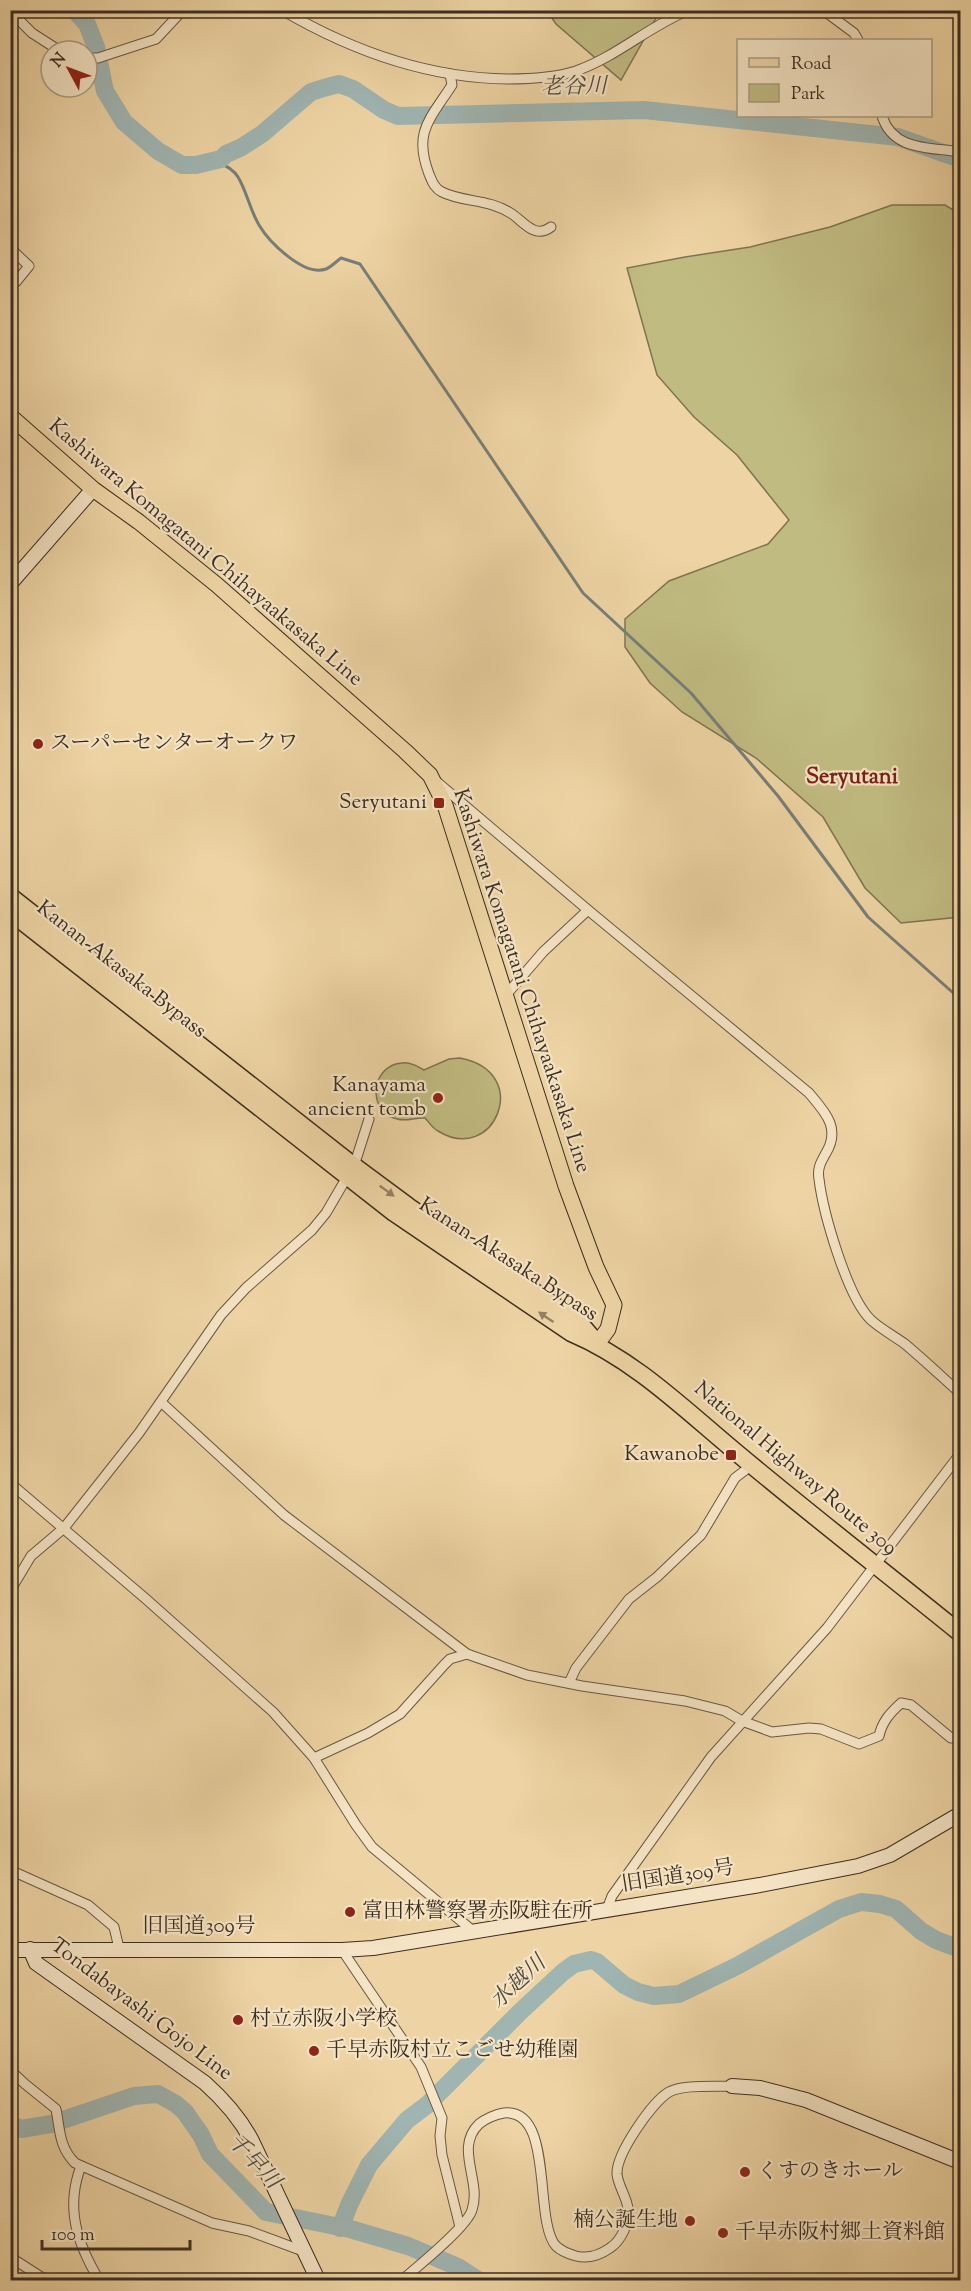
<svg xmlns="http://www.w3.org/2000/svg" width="971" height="2291" viewBox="0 0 971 2291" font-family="'Sorts Mill Goudy','Noto Serif JP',serif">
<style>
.green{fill:#c0bb81;stroke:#7e7451;stroke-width:1.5}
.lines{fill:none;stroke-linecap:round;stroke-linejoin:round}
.stream{stroke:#777f78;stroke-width:3}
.river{stroke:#9fb5b2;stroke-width:18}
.street-casing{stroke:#685842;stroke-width:11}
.secondary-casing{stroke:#3c2e21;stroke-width:16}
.primary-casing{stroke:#3c2e21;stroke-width:17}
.highway-casing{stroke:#3c2e21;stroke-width:19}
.street{stroke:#f4e3c4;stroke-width:9}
.secondary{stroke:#f4e3c4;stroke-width:14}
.primary{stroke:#eed4a4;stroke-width:15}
.highway{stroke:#eed4a4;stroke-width:16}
.oneway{fill:#958162}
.poi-dot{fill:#8f2418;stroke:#f4e3c4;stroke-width:2}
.labels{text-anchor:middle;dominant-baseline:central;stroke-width:4.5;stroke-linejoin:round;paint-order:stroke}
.street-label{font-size:21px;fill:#3c2e21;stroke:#f4e3c4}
.poi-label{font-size:21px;fill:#3c2e21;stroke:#f4e3c4;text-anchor:start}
.water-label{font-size:22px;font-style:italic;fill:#50493e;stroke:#f4e3c4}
.neighbourhood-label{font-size:22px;font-weight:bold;fill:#7a1f14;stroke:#f4e3c4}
</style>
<rect width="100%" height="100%" fill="#eed4a4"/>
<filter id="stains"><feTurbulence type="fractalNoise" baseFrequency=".00333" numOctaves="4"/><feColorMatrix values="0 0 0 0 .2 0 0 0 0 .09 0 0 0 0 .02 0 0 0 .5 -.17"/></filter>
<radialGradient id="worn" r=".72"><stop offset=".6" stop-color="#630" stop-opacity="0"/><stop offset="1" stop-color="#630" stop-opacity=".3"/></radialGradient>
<g class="green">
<path d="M 547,11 L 660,11 L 621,80 L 556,24 Z"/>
<path d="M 892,205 L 945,205 L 960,214 L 960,917 L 901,923 L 865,888 L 823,817 L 756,758 L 682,712 L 650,683 L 625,647 L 625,619 L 669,581 L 768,544 L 789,520 L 737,455 L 694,417 L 657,375 L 627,268 L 685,257 L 750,247 L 830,227 Z"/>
<path d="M 460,1058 C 534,1072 494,1166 438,1131 C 432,1128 429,1122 425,1118 C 415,1117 407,1122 397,1119 C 366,1112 371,1065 402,1063 C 410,1062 417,1066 424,1070 L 449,1059 Z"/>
</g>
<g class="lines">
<path class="stream" d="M 216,161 C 223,164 234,170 238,177 C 247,192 250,210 259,225 C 269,242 304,277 326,269 C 331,267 337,261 341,258 L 360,264 L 583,593 L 691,693 L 778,796 L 868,917 L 960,999"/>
<g class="river">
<path d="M 74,10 L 87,24 L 96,47 L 105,91 L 124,122 L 158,151 L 182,165 L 196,165 L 221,159 L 226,154 L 240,148 L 262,134 L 311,92 L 327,87 L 339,84 L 353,89 L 384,110 L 398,116 L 644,110 L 898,137 L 960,159"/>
<path d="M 10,2124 L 21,2129 L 51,2124 L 134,2096 L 158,2094 L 176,2104 L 185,2112 L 201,2135 L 210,2154 L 266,2212 L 350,2229 L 408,2246 L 458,2267 L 478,2280"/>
<path d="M 340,2228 L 350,2203 L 369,2165 L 407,2120 L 427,2105 L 521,2011 L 563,1972 L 574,1964 L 591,1960 L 597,1962 L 624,1985 L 638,1992 L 654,1996 L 679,1994 L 737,1966 L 839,1909 L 861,1902 L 880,1904 L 896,1909 L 921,1931 L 936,1940 L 960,1949"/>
</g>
<defs>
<g id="street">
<path d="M 282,10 C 352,51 427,78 508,79 C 531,79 554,78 576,71 C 618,56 649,26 689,10"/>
<path d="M 823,10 L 854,33 L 858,40"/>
<path d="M 10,11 L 32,33 L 60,51"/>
<path d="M 87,58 L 98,58 L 156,39 L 183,10"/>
<path d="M 450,74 L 452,85 C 430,119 413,132 429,174 C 432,181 434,188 442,192 C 464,203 488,198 512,214 C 525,223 535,239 551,227"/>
<path d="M 882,116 C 893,151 929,147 960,152"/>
<path d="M 10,248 L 29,266 L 16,282 L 10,283"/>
<path d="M 437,782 L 588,910 L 809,1093 C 825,1112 841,1128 826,1153 C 821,1162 817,1168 819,1179 C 823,1212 847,1297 871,1320 C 881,1329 894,1336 905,1344 C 924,1360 942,1377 960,1393"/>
<path d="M 506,995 L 543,952 L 588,910"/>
<path d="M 354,1166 L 369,1119"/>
<path d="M 161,1402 L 284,1515 L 467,1654 L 527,1675 L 582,1686 L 685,1701 L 725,1711 L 742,1721 L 772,1732 L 809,1728 L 821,1729 L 859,1744 L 879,1736 C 882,1722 890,1713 901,1703 L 911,1705 L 951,1738 L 960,1737"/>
<path d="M 10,1483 L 146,1599 L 273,1712 L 314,1758 L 356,1825 L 372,1847 L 473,1931"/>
<path d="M 10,1591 L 31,1556 L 64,1528 L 139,1433 L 221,1315 L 246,1288 L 312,1230 L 326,1213 L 347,1177"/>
<path d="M 569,1683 L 576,1668 L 629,1599 L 657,1577 L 701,1535 L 735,1478 L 752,1465"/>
<path d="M 314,1758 L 368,1733 L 400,1714 L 444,1665 L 450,1659 L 467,1654"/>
<path d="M 10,1870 L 88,1905 L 114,1927 L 119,1948"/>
<path d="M 607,1909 L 612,1896 L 711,1757 L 827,1628 L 960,1454"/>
<path d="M 342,1950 L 421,2067 L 442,2118 L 440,2136 L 442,2155 L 460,2227"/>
<path d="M 10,2070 L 25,2084 L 56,2109 C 60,2130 59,2147 75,2163 L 212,2223 L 249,2231 L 303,2251"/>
<path d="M 81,2166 C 65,2208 77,2243 99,2280"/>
<path d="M 10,2257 L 46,2280 L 50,2280"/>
<path d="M 402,2280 C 417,2267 467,2227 472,2210 C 482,2181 454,2148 479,2124 C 485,2119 496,2114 504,2113 C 555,2108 533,2221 556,2246 C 561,2251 569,2254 576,2256 C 588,2259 600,2255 610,2248 C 621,2241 630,2222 628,2209 C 627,2197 618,2186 617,2174 C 616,2154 652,2102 669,2092 C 683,2084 716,2087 732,2086"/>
</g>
<g id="secondary">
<path d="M 10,584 L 93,489"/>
<path d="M 30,1949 L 36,1963 L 205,2083 C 224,2100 239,2117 251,2139 L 318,2280"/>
<path d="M 10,1950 L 342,1950 L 373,1948 L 760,1885 L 858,1866 L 890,1855 L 960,1814"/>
<path d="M 732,2086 L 760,2088 L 806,2100 L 960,2162"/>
</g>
<path id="primary" d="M 10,416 L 93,489 L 139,522 L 217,585 L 405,751 L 430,775 L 445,805 L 566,1186 L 596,1267 L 614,1305 L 608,1329 L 597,1344"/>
<g id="highway">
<path d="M 10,896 L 354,1166 L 408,1206 L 579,1322 L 596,1342"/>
<path d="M 10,912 L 394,1213 L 571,1333 C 635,1360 684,1409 737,1453 C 810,1514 886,1573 960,1633"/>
</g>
</defs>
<use href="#street" class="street-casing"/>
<use href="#secondary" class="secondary-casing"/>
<use href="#primary" class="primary-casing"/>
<use href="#highway" class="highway-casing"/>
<use href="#street" class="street"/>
<use href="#secondary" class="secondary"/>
<use href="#primary" class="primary"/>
<use href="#highway" class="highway"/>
</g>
<defs><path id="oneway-solid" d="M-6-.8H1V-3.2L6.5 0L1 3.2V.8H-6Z" transform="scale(1.5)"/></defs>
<g class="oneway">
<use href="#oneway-solid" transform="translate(387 1191) rotate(36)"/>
<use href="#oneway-solid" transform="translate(546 1317) rotate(-146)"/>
</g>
<g class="poi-dot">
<circle cx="38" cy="744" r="6"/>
<rect x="433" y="797" width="12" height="12" rx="3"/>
<circle cx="438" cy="1098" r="6"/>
<rect x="725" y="1449" width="12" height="12" rx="3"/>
<circle cx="350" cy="1912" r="6"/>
<circle cx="238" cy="2020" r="6"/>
<circle cx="314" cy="2051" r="6"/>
<circle cx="745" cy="2172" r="6"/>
<circle cx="690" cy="2221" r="6"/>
<circle cx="723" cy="2233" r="6"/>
</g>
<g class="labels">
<g class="street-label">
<text transform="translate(205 553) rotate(40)">Kashiwara Komagatani Chihayaakasaka Line</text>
<text transform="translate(121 970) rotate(38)">Kanan-Akasaka Bypass</text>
<text transform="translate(521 981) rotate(72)">Kashiwara Komagatani Chihayaakasaka Line</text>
<text transform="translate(508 1260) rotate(33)">Kanan-Akasaka Bypass</text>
<text transform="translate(795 1469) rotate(40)">National Highway Route 309</text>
<text transform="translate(678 1877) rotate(-9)">旧国道309号</text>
<text x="199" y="1927">旧国道309号</text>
<text transform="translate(141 2010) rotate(37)">Tondabayashi Gojo Line</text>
</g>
<g class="poi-label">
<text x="50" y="744">スーパーセンターオークワ</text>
<text x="427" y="803" text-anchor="end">Seryutani</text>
<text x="426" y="1086" text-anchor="end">Kanayama<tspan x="426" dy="24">ancient tomb</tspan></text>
<text x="719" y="1455" text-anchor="end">Kawanobe</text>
<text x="362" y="1912">富田林警察署赤阪駐在所</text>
<text x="250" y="2020">村立赤阪小学校</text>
<text x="326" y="2051">千早赤阪村立こごせ幼稚園</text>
<text x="757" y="2172">くすのきホール</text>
<text x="678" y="2221" text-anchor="end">楠公誕生地</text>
<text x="735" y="2233">千早赤阪村郷土資料館</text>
</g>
<g class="water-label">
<text transform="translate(574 88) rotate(-1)">老谷川</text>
<text transform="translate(519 1983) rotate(-43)">水越川</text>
<text transform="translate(253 2162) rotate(47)">千早川</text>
</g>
<g class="neighbourhood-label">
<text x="852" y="778">Seryutani</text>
</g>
</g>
<rect width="971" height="2291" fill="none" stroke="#eed4a4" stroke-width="36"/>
<rect x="12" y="12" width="947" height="2267" fill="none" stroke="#3c2e21" stroke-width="3"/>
<rect x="18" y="18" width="935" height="2255" fill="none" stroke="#3c2e21" stroke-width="1.5"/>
<rect x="737" y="39" width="195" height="78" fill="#f4e3c4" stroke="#aa9b83" stroke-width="1.5"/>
<rect x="749" y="58" width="30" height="9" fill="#eed4a4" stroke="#aa9b83" stroke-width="1.5"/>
<text x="791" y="69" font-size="18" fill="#3c2e21">Road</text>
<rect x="749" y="84" width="30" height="18" fill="#c0bb81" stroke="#aa9b83" stroke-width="1.5"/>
<text x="791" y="99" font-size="18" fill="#3c2e21">Park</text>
<g transform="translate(69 69) rotate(311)"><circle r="28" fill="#f4e3c4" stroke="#aa9b83" stroke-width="1.5"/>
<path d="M0-4.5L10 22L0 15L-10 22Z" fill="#8f2418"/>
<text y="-9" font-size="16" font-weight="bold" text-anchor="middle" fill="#3c2e21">N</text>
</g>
<path d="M42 2240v9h148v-9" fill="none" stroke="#3c2e21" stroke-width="3"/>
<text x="51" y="2240" font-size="18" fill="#3c2e21" stroke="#f4e3c4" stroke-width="4.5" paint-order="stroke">100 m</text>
<rect width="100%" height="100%" filter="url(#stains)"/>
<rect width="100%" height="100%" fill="url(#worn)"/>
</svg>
